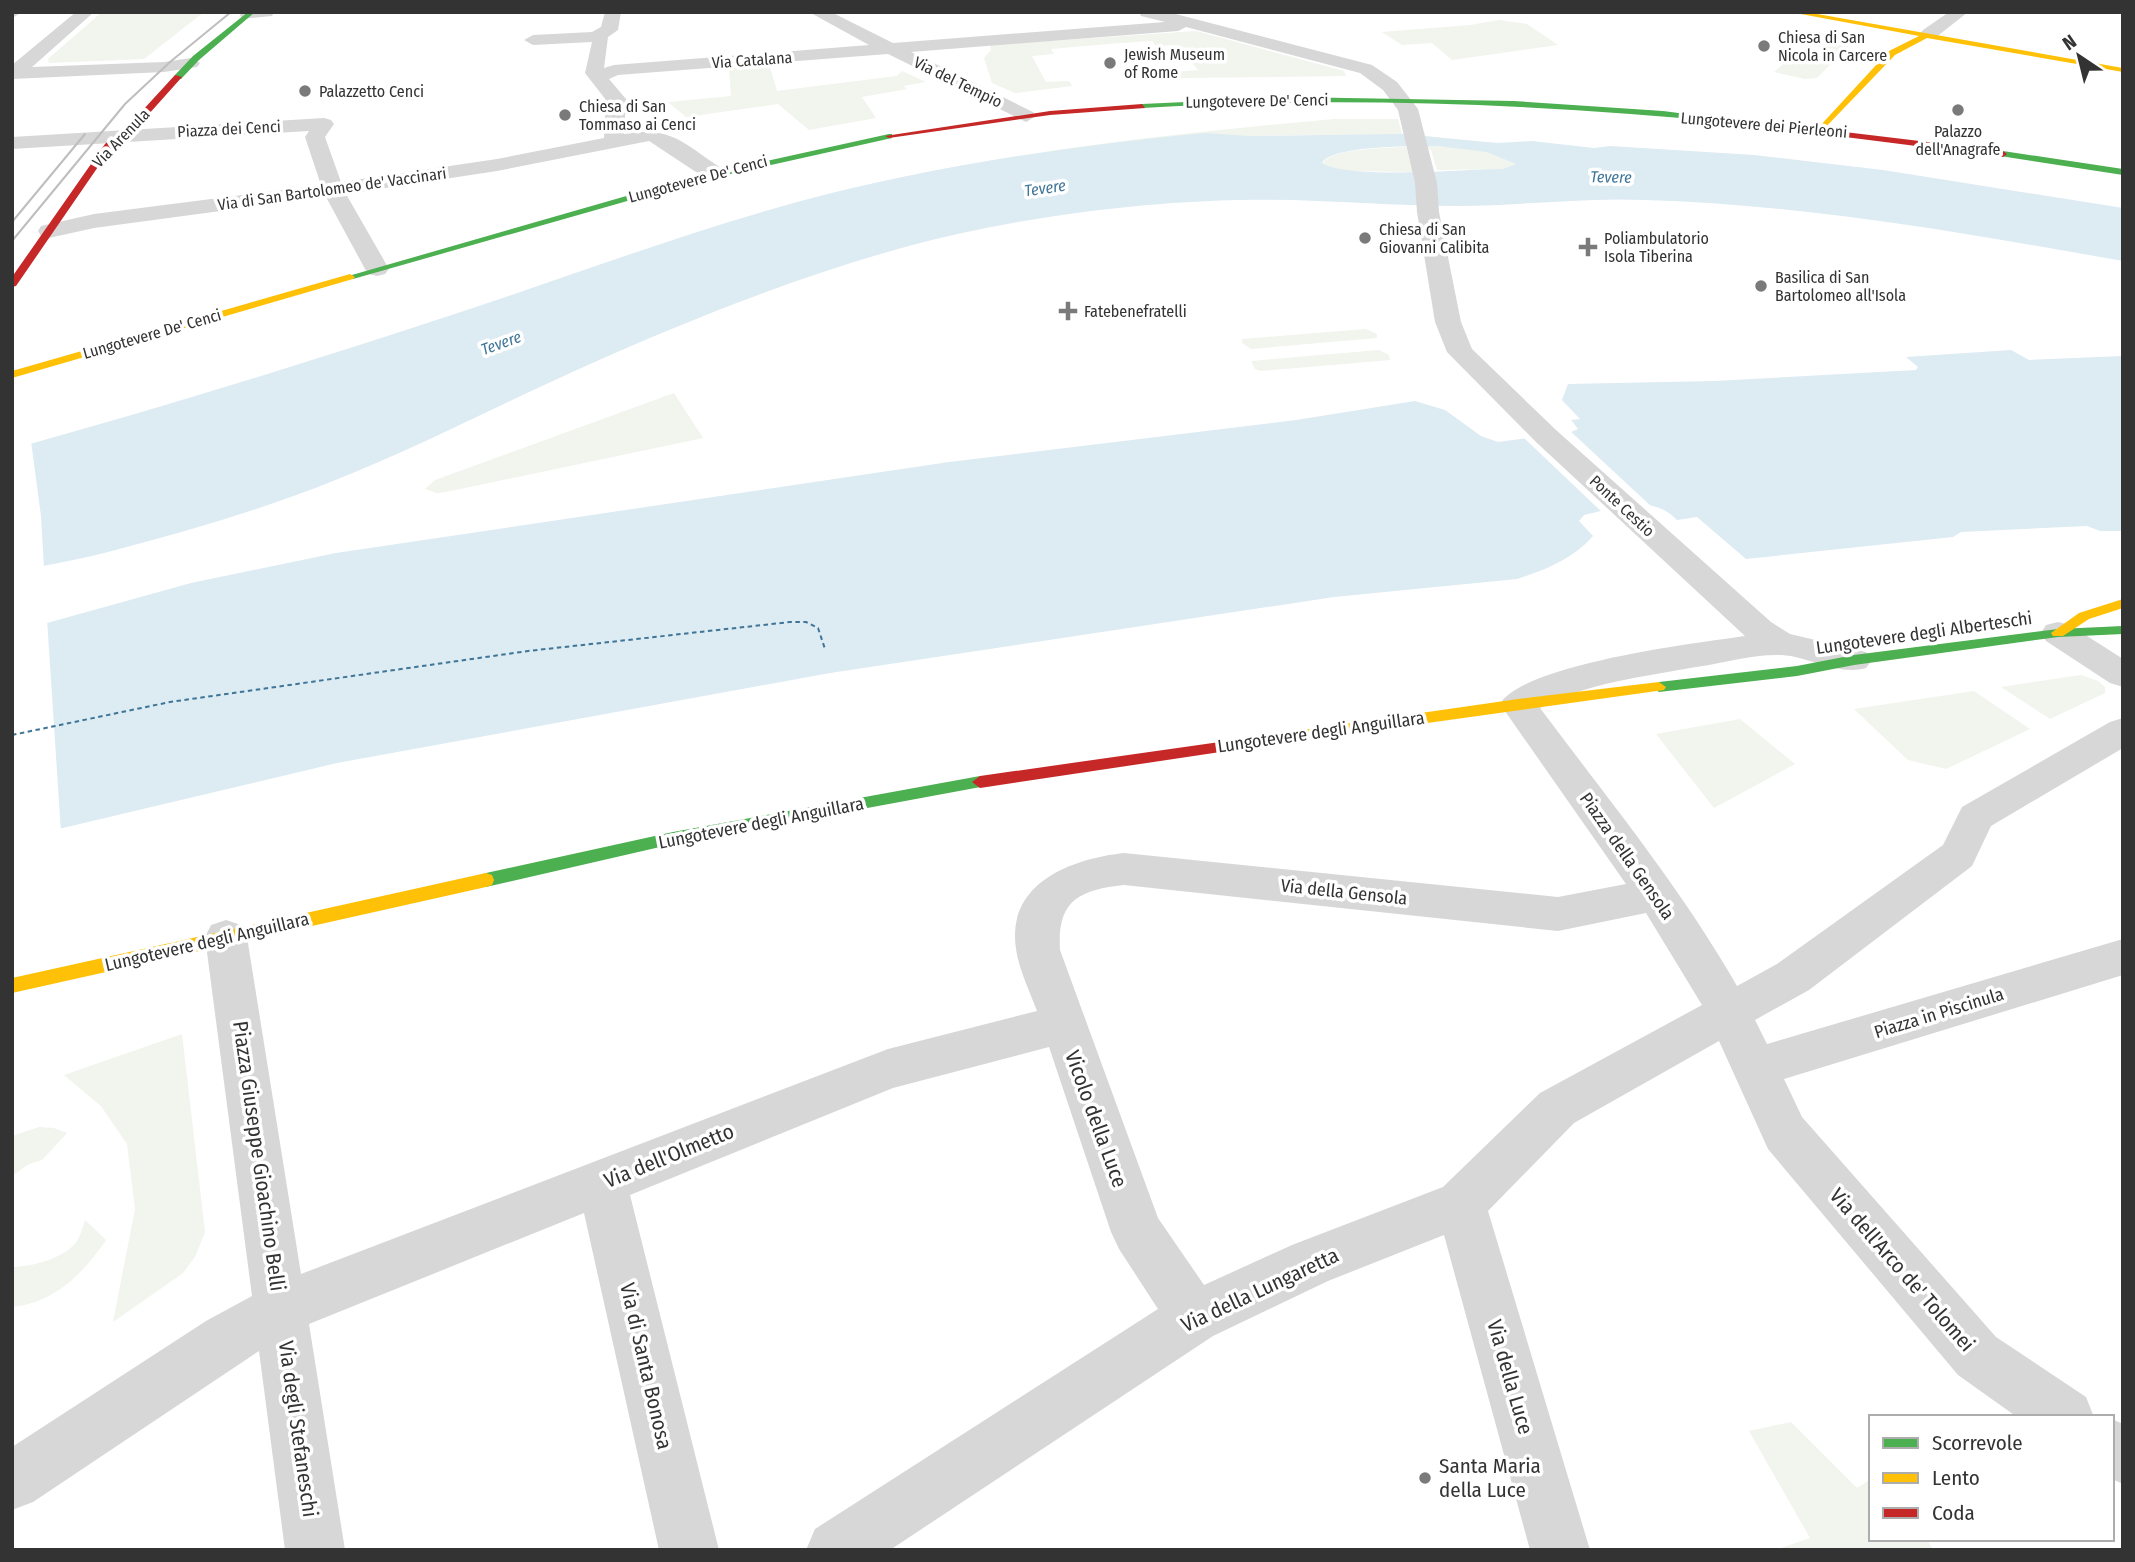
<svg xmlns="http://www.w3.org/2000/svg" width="2135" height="1562" viewBox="0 0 2135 1562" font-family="'Fira Sans Condensed',sans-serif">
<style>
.green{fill:#f1f5ed}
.water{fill:#ddebf3;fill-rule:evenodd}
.pier{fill:#fff}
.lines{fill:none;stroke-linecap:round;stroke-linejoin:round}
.ferry{stroke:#3f7597;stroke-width:2;stroke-dasharray:4.5 3.5;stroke-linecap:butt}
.street{fill:#d7d7d7;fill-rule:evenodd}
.fast{fill:#4caf50;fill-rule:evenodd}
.slow{fill:#ffc107;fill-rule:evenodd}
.jam{fill:#c62828;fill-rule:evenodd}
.tram{stroke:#bebebe;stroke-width:2}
.poi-dot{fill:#7a7a7a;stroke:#fff;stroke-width:2.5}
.labels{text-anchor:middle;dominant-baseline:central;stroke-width:7;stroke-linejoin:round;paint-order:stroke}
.far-poi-label{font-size:16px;fill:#333;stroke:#fff;text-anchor:start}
.far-street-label{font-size:16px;fill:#333;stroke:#fff}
.far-water-label{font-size:16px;font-style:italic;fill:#3f7597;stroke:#fff}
.street-label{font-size:18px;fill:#333;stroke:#fff}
.near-street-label{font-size:21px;fill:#333;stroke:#fff}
.near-poi-label{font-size:21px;fill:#333;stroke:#fff;text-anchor:start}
</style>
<rect width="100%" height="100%" fill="#fff"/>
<g class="green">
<path d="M 102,12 L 204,12 L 144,59 L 49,63 L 48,59 Z"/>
<path d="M 1499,20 L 1527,24 L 1558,45 L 1452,60 L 1432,43 L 1402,45 L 1382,32 L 1470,25 Z"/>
<path d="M 1196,31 L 1344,71 L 1346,76 L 1180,78 L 1175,72 L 1198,70 L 1177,45 L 1156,46 L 1152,41 C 1118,43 1083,46 1051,49 L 1054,54 L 1032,56 L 1046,82 L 1069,81 L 1072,86 L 1015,93 L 992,83 L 984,58 L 991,50 L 990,45 Z"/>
<path d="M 1818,34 L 1847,40 L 1851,43 L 1817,78 L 1805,79 L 1774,72 L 1795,54 L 1817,58 L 1827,48 L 1807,45 Z"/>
<path d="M 769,64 L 777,91 L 897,76 L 902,71 L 926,82 L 903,86 L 907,89 L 862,97 L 876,118 L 809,130 L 778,104 L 686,117 L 668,102 L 731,96 L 729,67 Z"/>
<path d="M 1334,119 L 1398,119 L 1402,134 C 1439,136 1476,144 1514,143 L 1502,145 L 1299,135 L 1216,137 L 325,364 L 52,438 C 208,395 363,345 516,294 C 611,262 705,227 802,201 C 975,155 1156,135 1334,119 Z"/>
<path d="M 1416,146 C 1447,146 1490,144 1516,164 L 1502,169 L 1437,170 L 1431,150 Z"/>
<path d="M 1406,147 L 1413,172 L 1344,171 L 1322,164 C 1330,148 1387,148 1406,147 Z"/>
<path d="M 1366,329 L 1377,334 L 1377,338 L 1251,349 L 1242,343 L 1242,339 Z"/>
<path d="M 1379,350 L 1389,355 L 1390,360 L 1261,371 L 1255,369 L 1251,361 Z"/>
<path d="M 674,393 L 703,438 L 446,492 L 437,493 L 425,489 L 435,480 Z"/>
<path d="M 2081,675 L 2098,681 L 2105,687 L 2105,693 L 2050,719 L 2001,687 Z"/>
<path d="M 1974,691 L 2030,729 L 1946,769 L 1908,760 L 1854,709 Z"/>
<path d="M 1740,719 L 1795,764 L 1714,808 L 1656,734 Z"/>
<path d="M 182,1034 L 205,1232 L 195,1257 L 183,1273 L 113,1322 L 135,1209 L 127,1144 L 101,1106 L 64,1075 Z"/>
<path d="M 39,1127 L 54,1128 L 67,1133 L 42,1160 L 29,1164 L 12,1176 L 12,1136 Z"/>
<path d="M 85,1220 L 106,1240 C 84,1273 54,1303 12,1307 L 12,1267 C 31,1267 66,1258 77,1241 C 81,1235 83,1226 85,1220 Z"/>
<path d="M 1791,1422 L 1857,1488 L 1871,1479 L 1871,1539 L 1927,1539 L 1933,1550 L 1775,1550 L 1810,1538 L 1749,1431 Z"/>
</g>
<g class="water">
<path d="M 1205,133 L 1249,136 L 1402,134 L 1498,143 L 1532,141 L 1594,148 L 1610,146 L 1754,155 L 1883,170 L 2123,208 L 2123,261 C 1964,233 1808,205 1645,200 C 1583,197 1521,206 1459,206 C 1386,206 1313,198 1240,200 C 1135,202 1006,219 905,247 C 800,276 696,317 597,361 C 510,399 426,444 338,479 C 264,509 186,532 108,552 C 76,561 44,564 12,574 L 12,449 C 168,406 322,358 476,307 C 584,271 690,231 801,201 C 932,166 1069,146 1205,133 ZM 1438,146 L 1487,152 L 1516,164 L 1502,169 C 1464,169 1349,180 1322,163 C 1331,145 1417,146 1438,146 Z"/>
<path d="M 2011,350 L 2029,360 L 2123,356 L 2123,531 L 2100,531 L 2087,526 L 1961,532 L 1953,537 L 1746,559 L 1697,517 L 1677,520 C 1651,493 1618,508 1584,515 L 1579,521 L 1593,536 C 1573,559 1545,570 1517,579 L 1334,597 L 830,673 L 337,763 L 12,840 L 47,623 L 191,583 L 336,553 L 949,462 L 1296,420 L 1415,401 L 1445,410 L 1481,436 L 1498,442 L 1571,432 L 1578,429 L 1571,420 L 1580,419 L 1562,400 L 1568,384 L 1715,381 L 1916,370 L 1918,367 L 1906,357 Z"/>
</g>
<g class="pier">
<path d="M 1568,429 L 1652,507 L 1605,515 L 1522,436 Z"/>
<path d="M 31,441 L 41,516 L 44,568 L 12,577 L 12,446 Z"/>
<path d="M 47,619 L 61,832 L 12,844 L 12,629 Z"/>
</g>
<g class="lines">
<path class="ferry" d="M 12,735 L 170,702 L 528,651 L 790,622 L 806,622 L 818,628 L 825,649"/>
<g class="street">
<path d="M 12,12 L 22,12 L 14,17 Z"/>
<path d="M 76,12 L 94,12 L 32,67 L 164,62 L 191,58 L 200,63 L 197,67 L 164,72 L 12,79 L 12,65 Z"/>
<path d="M 242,12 L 274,12 L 272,16 L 242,19 L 240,15 Z"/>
<path d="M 605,12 L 621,12 L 618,30 L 608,37 L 604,68 L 614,65 L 869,45 L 809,12 L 831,12 L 893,43 L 1165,22 L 1141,16 L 1139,12 L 1168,12 L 1372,65 L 1397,82 L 1418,109 L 1437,183 L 1439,212 L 1461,322 L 1472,349 L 1556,430 L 1771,622 L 1790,634 L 1866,652 L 1872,660 L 1866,668 C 1839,676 1810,657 1782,655 C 1753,654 1725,663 1696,667 C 1643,677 1589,682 1540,708 C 1608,799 1681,888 1737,986 L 1777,964 L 1943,845 L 1962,807 L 2110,722 L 2123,718 L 2123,748 L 1991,826 L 1972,866 L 1809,990 L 1755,1020 L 1767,1044 L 2123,939 L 2123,975 L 1784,1079 L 1802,1117 L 1996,1337 L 2086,1397 L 2094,1417 L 2017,1417 L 1958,1375 L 1768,1149 L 1719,1041 L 1574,1123 L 1488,1211 L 1590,1550 L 1530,1550 L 1444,1235 L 1328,1281 L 1213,1336 L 890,1550 L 806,1550 L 815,1529 L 1158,1309 L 1119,1249 L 1111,1232 L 1049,1047 L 893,1088 L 630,1195 L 719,1550 L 659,1550 L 584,1213 L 309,1324 L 345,1550 L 285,1550 L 259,1351 L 33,1502 L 12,1510 L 12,1447 L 206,1321 L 252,1296 L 205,937 L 211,925 L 226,920 L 241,925 L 247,937 L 301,1274 L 888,1049 L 1037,1011 C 1030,992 1019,970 1016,949 C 1006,883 1071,859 1124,853 L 1558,897 L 1626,884 L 1500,704 C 1524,664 1696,643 1745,636 L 1536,442 L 1447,352 L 1435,322 L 1417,212 L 1415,183 L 1398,110 L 1383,90 L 1360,73 L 1186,27 L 1178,31 L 911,52 L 1033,112 L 1036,116 L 1026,122 L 888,54 L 618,75 L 609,79 L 626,99 L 624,134 C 671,125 684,144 721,168 L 724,173 L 721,178 L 705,178 L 649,141 L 497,171 L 346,194 L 389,269 L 385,274 L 377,276 L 369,274 L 365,269 L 326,197 L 94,228 L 49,238 L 41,236 L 38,231 L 41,226 L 94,214 L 321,185 L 305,137 L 309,131 L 12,149 L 12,137 L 324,118 L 331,120 L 334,124 L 325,137 L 341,182 L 497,159 L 604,138 L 606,100 L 585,73 L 592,42 L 533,45 L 524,40 L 533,35 L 592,32 L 601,27 ZM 1124,885 L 1558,931 L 1646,913 L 1702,1005 L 1540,1093 L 1443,1187 L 1292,1245 L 1204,1285 L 1158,1218 L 1060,950 C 1057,901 1078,890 1124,885 Z"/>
<path d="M 1949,12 L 1968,12 L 1935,38 L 1923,38 L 1920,34 L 1923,30 Z"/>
<path d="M 2058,622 L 2070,625 L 2123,659 L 2123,687 L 2110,683 L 2046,641 L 2041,633 L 2046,625 Z"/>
<path d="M 2112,1419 L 2123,1424 L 2123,1484 L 2112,1479 Z"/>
</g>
<g class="fast">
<path d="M 248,12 L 255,12 L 199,60 L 181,79 L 175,79 L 175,75 L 193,56 Z"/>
<path d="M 1291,97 L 1514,101 L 1663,111 L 1741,121 L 1737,123 C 1538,104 1341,96 1142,108 L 1138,106 L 1142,104 Z"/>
<path d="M 889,134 L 892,134 L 892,138 L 694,182 L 353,279 L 345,277 L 689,178 Z"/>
<path d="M 2003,151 L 2123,169 L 2123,175 L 2000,156 L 1999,154 Z"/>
<path d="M 2123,626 L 2123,634 L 2058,637 L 1854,665 L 1797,676 L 1659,692 L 1652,687 L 1659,682 L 1797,666 L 1854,655 L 2058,629 Z"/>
<path d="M 980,776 L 986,778 L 988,782 L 986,786 L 673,844 L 486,887 L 480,885 L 478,880 L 480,875 L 486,873 L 673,832 Z"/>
</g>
<g class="slow">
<path d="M 1790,12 L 1806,12 L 2123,68 L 2123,72 L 1927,38 L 1895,55 L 1822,131 L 1819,127 L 1889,51 L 1919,36 Z"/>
<path d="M 350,274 L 355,277 L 353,279 L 12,378 L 12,371 Z"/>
<path d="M 2123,599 L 2123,608 L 2089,619 L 2063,636 L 2053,636 L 2051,633 L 2079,613 Z"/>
<path d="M 1659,682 L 1666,687 L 1664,690 L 1262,746 L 1254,741 L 1262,736 L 1518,699 Z"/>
<path d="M 486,873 L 492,875 L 494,880 L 492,885 L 486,887 L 12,993 L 12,978 Z"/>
</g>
<g class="jam">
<path d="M 175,75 L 182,77 L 148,115 L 111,148 L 16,286 L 12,287 L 12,277 L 105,144 L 142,111 Z"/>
<path d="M 1142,104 L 1145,108 L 1050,115 L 889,138 L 885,136 L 1050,111 Z"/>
<path d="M 1737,119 L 2003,151 L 2007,154 L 2003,157 L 1734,123 Z"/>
<path d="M 1262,736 L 1267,737 L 1270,741 L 1267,745 L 980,788 L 972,782 L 980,776 Z"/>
</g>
<g class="tram">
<path d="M 12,222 L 85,134"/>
<path d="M 12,241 L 125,104 L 170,62 L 231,12"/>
</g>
</g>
<g class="poi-dot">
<circle cx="1764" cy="46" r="7"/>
<circle cx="1110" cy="63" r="7"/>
<circle cx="305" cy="91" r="7"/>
<circle cx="1958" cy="110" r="7"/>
<circle cx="565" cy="115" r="7"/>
<circle cx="1365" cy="238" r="7"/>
<path d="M1584.5 236.5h7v7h7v7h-7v7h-7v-7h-7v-7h7z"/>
<circle cx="1761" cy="286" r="7"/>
<path d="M1064.5 300.5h7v7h7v7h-7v7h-7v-7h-7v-7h7z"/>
<circle cx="1425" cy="1478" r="7"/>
</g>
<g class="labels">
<g class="far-poi-label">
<text x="1778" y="37">Chiesa di San<tspan x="1778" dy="18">Nicola in Carcere</tspan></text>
<text x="1124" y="54">Jewish Museum<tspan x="1124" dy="18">of Rome</tspan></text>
<text x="319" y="91">Palazzetto Cenci</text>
<text x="579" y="106">Chiesa di San<tspan x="579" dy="18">Tommaso ai Cenci</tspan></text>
<text x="1958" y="131" text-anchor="middle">Palazzo<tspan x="1958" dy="18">dell'Anagrafe</tspan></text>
<text x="1379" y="229">Chiesa di San<tspan x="1379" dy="18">Giovanni Calibita</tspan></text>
<text x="1604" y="238">Poliambulatorio<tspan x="1604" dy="18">Isola Tiberina</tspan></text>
<text x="1775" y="277">Basilica di San<tspan x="1775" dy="18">Bartolomeo all'Isola</tspan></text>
<text x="1084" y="311">Fatebenefratelli</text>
</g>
<g class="far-street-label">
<text transform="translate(752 60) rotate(-4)">Via Catalana</text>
<text transform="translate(958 82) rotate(26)">Via del Tempio</text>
<text transform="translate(1257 101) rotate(-1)">Lungotevere De' Cenci</text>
<text transform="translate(1764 125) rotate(5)">Lungotevere dei Pierleoni</text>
<text transform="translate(229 129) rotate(-3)">Piazza dei Cenci</text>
<text transform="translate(121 138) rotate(-46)">Via Arenula</text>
<text transform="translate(698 179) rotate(-15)">Lungotevere De' Cenci</text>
<text transform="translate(332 189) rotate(-8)">Via di San Bartolomeo de' Vaccinari</text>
<text transform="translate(152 334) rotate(-16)">Lungotevere De' Cenci</text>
<text transform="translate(1622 506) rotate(43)">Ponte Cestio</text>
</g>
<g class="far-water-label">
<text transform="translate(1611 177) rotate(1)">Tevere</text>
<text transform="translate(1045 188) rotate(-8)">Tevere</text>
<text transform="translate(501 343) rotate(-20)">Tevere</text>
</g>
<g class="street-label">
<text transform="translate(1924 633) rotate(-8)">Lungotevere degli Alberteschi</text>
<text transform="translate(1321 732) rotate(-8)">Lungotevere degli Anguillara</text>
<text transform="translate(761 823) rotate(-11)">Lungotevere degli Anguillara</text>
<text transform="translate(1627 856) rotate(55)">Piazza della Gensola</text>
<text transform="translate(1344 892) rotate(6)">Via della Gensola</text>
<text transform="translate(207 942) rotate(-13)">Lungotevere degli Anguillara</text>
<text transform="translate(1939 1013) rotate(-17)">Piazza in Piscinula</text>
</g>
<g class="near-street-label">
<text transform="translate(1096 1119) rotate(70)">Vicolo della Luce</text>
<text transform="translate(259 1156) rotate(82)">Piazza Giuseppe Gioachino Belli</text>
<text transform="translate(669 1156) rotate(-22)">Via dell'Olmetto</text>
<text transform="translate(1902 1270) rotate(49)">Via dell'Arco de' Tolomei</text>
<text transform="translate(1260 1290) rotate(-25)">Via della Lungaretta</text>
<text transform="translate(646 1366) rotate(77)">Via di Santa Bonosa</text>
<text transform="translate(1510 1377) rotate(74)">Via della Luce</text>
<text transform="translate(298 1429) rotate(82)">Via degli Stefaneschi</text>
</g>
<g class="near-poi-label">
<text x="1439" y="1466">Santa Maria<tspan x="1439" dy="24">della Luce</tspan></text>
</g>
</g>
<rect width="2135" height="1562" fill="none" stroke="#333333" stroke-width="28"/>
<rect x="1869" y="1415" width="245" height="126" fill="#ffffff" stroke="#adadad" stroke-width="2"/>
<rect x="1883" y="1438" width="35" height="10" fill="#4caf50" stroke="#adadad" stroke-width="2"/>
<text x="1932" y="1450" font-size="21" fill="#333333">Scorrevole</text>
<rect x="1883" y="1473" width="35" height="10" fill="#ffc107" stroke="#adadad" stroke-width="2"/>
<text x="1932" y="1485" font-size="21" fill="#333333">Lento</text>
<rect x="1883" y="1508" width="35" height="10" fill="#c62828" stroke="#adadad" stroke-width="2"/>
<text x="1932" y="1520" font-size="21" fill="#333333">Coda</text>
<g transform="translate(2079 56) rotate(325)" stroke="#ffffff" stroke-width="5" paint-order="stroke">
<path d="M0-5L12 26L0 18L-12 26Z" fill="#333333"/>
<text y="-10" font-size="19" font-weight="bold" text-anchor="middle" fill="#333333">N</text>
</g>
</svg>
